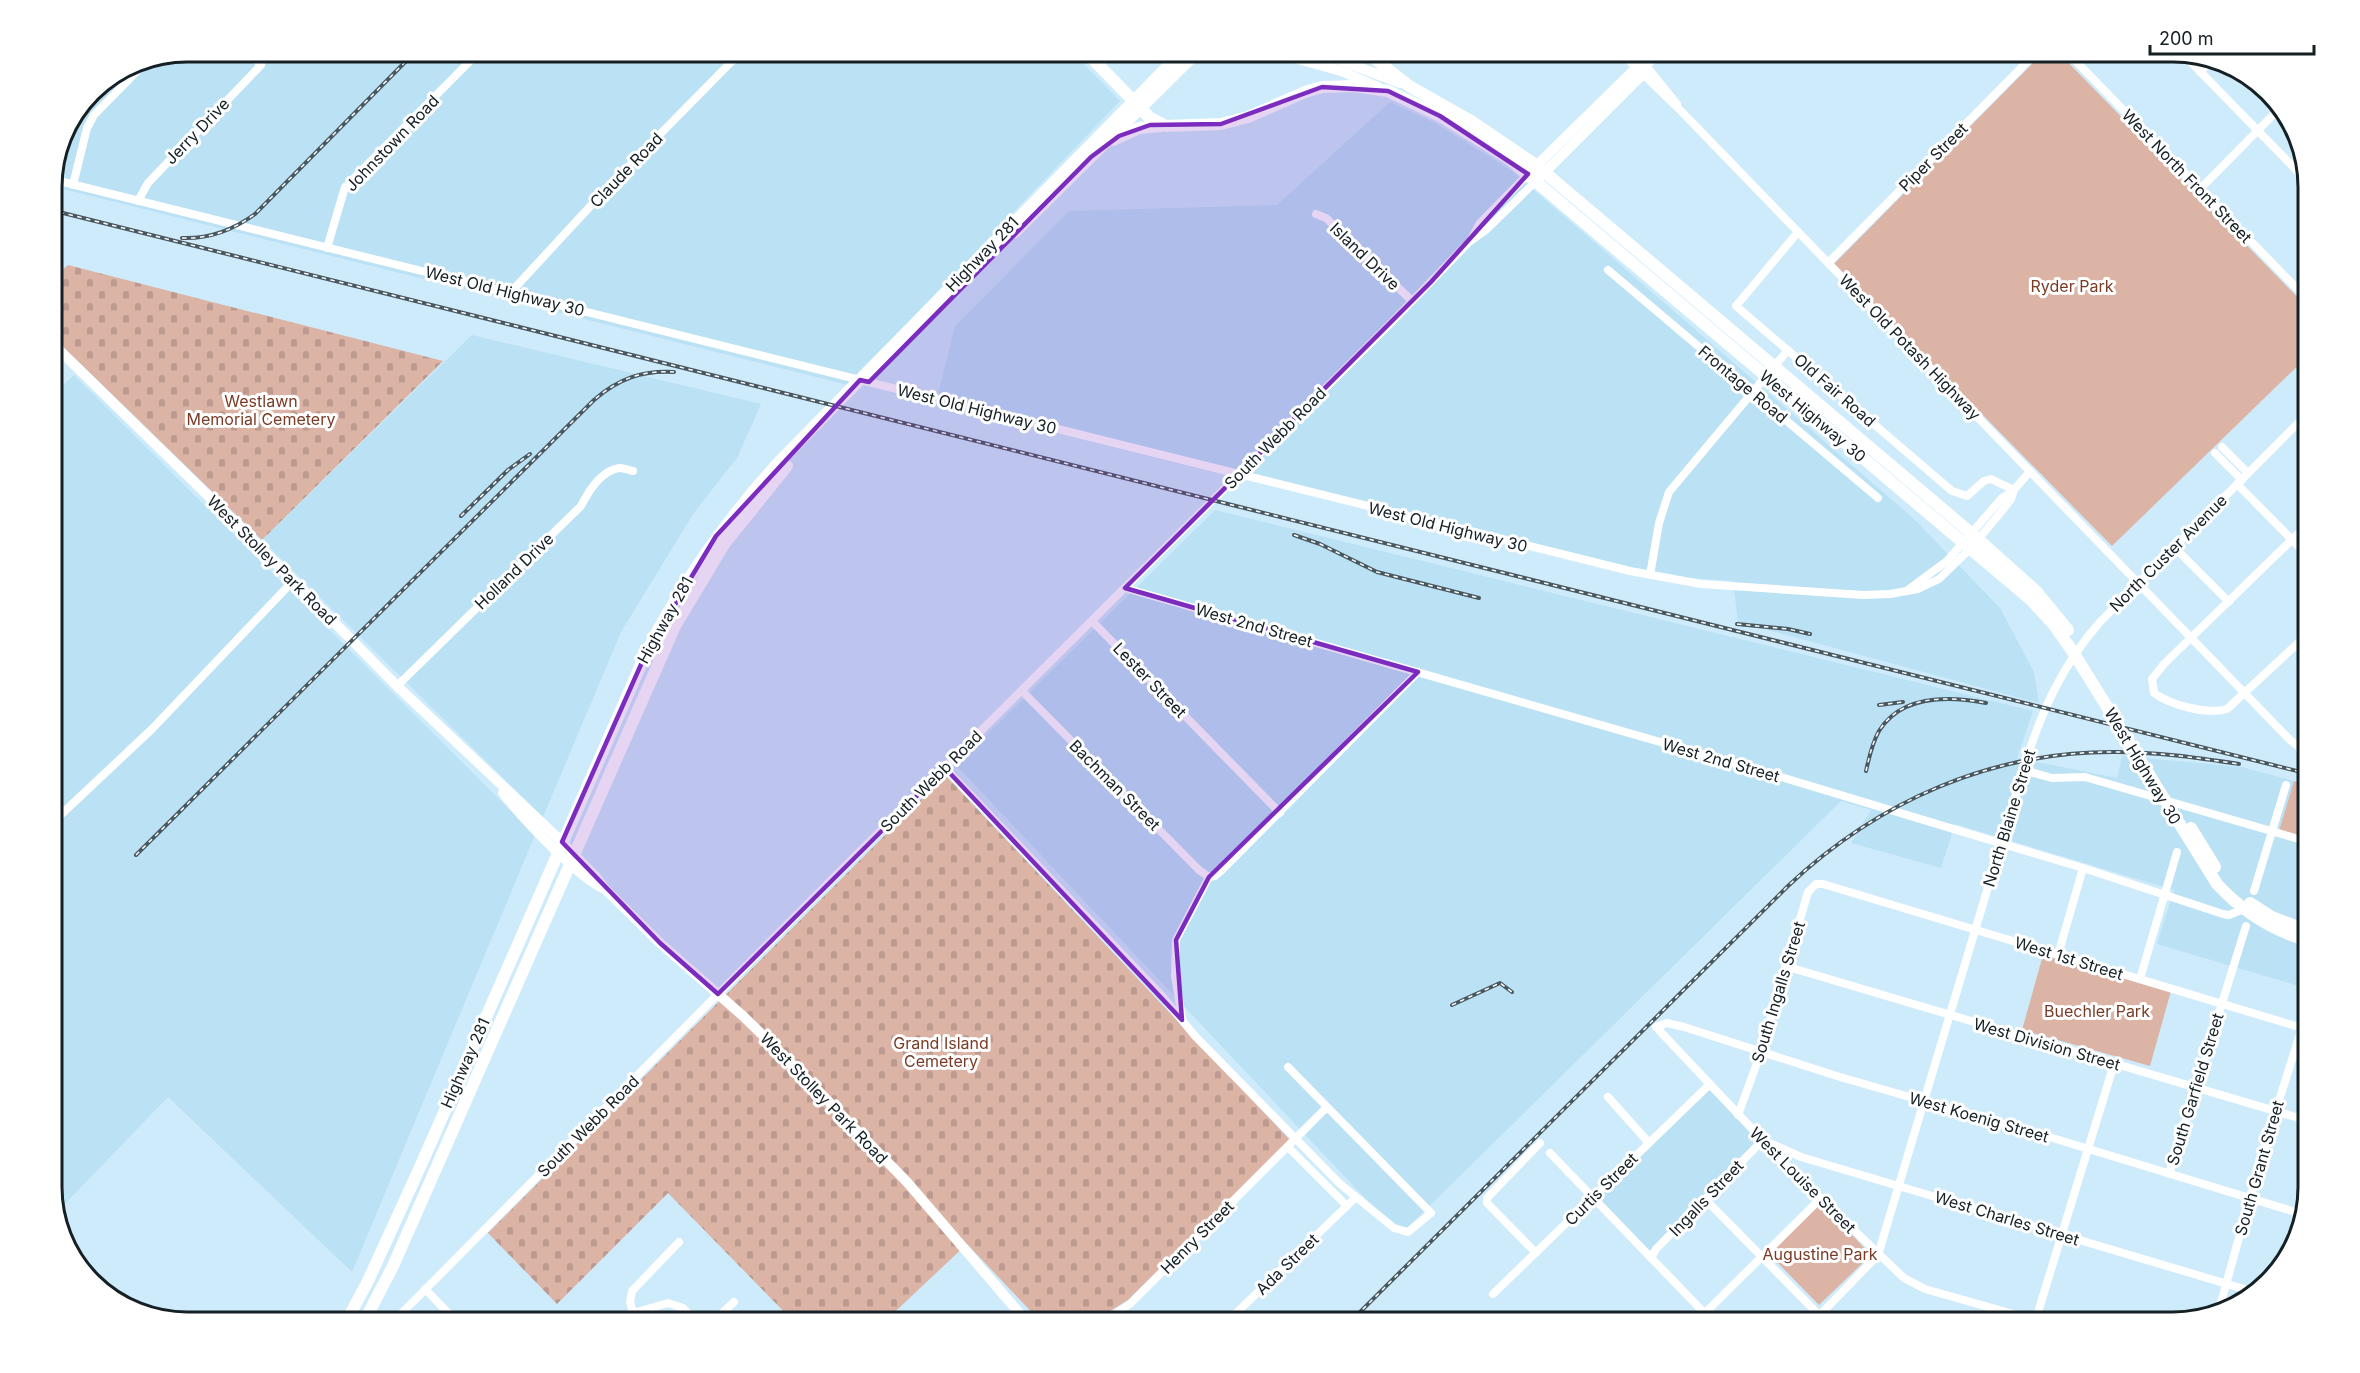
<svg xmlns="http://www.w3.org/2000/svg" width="2360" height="1373" viewBox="0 0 2360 1373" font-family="Inter,sans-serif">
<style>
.built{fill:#bbe1f4}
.cemetery{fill:url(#cemetery-stones)}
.park{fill:#dcb4a6}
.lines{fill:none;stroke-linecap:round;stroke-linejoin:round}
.minor{stroke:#fff;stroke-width:8}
.major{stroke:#fff;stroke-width:10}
.highway{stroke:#fff;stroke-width:12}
.rail-casing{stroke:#485860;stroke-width:4}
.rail{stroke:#fff;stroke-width:1.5;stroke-dasharray:4.5;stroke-linecap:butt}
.marked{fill:#7b2cbf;fill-opacity:0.2;stroke:#7b2cbf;stroke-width:4.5;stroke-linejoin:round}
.labels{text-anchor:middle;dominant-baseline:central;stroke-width:6;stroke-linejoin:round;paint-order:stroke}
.street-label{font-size:16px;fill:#152025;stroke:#fff}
.park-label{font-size:16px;fill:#7a3b26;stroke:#fff}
.rim{fill:none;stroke:#152025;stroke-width:3}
</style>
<defs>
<pattern id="cemetery-stones" width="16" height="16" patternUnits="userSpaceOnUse" patternTransform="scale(1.5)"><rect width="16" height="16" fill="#dcb4a6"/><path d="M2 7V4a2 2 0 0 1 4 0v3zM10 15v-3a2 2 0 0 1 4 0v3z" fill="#bc9a8f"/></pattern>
</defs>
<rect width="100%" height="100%" fill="#ceebfb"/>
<g class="built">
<path d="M 187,51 L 1071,51 L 1120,101 L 848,385 L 51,186 L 61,134 L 91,90 L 135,61 Z"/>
<path d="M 1390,102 L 1435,123 L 1512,171 L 1914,519 L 2000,608 L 2034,672 L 2039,703 L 1738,622 L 1733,581 L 1650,575 L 938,394 L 955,326 L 1069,211 L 1277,205 Z"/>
<path d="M 472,335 L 761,404 L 737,458 L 693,514 L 621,632 L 543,817 L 262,540 Z"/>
<path d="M 74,375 L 535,835 L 352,1272 L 168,1097 L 57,1212 L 51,1195 L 51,396 Z"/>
<path d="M 1215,510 L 2033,711 L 2017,758 L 2117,778 L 2122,756 L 2242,767 L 2294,781 L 2279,831 L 2309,840 L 2309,989 L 2157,944 L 2174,890 L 1955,824 L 1941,868 L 1851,843 L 1871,810 L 1841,801 L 1400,1235 L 956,765 Z"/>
<path d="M 1709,1090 L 1758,1141 L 1650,1251 L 1598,1198 Z"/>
</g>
<g class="cemetery">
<path d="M 68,265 L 443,361 L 262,540 L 51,335 L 51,280 Z"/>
<path d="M 945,775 L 1290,1140 L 1128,1300 L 1092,1322 L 1041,1322 L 967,1244 L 884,1322 L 794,1322 L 668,1193 L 557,1304 L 488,1233 Z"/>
</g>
<g class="park">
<path d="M 2045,51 L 2057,51 L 2309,309 L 2309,355 L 2112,546 L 1834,264 Z"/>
<path d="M 2294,781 L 2309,785 L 2309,840 L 2279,831 Z"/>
<path d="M 2043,955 L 2171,991 L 2150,1066 L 2022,1030 Z"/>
<path d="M 1821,1202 L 1871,1255 L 1819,1305 L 1768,1253 Z"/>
</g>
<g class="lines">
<g class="minor">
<path d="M 1619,51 L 1682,112 L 2290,740 L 2309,754"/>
<path d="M 1634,51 L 1677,104"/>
<path d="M 2066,51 L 2309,301"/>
<path d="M 2182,53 L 2309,183"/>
<path d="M 2200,72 L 2211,61"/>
<path d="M 51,179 L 1630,571 L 1701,584 L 1863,595 L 1890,594 L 1918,589 L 1939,579 L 1971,548 L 2001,512 L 2011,499 L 2014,490 L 2030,471"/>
<path d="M 73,185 L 87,128 L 94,115 L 150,58"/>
<path d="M 2200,189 L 2280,108"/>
<path d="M 138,201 L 148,183 L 261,65 L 248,51"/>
<path d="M 1316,214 L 1326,218 L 1412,301"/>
<path d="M 1798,232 L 1736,306 L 1952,491 L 1967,496 L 1984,481 L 1991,479 L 2014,490"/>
<path d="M 1470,241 L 1480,223 L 1528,174"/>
<path d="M 327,248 L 345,187 L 480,51"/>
<path d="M 1828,263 L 2038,51"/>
<path d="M 1608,270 L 1878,498"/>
<path d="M 511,292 L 608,187 L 742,51"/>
<path d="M 2222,447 L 2248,473"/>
<path d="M 2215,453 L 2242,480"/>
<path d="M 2237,484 L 2309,557"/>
<path d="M 2309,523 L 2164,664 L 2152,679 L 2154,693 C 2170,705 2208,715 2227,709 L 2309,633"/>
<path d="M 2174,547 L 2229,602"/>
<path d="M 1650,575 L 1659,523 L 1669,492 L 1788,350"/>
<path d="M 1125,588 L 1761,771 L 2083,868 L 2223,914 L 2229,915 L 2244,909"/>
<path d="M 1909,589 L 1947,561 L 2002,498 L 2014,490"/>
<path d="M 1092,621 L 1280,813"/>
<path d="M 397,686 L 581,506 C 588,492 600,471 619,468 C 623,468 629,470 633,471"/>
<path d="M 1022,691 L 1199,870 L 1209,877"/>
<path d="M 2300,749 L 2309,740"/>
<path d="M 945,768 L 1163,997 L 1195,1036 L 1339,1183 L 1394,1228 L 1408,1232 L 1431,1213 L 1288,1067"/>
<path d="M 2023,770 L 2052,778 L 2085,777 L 2309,842"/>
<path d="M 51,824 L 152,729 L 293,581"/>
<path d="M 2254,891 L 2286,785"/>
<path d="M 2058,955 L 2083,868"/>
<path d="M 1785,966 L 2309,1121"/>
<path d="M 2140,979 L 2177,852"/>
<path d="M 1182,1018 L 1175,976 L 1176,940 L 1209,877 L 1215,876 L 1222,870 L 1418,672"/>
<path d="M 1608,1097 L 1649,1143"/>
<path d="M 1738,1115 L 1761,1052 L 1808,892 L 1816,884 L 1823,884 L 2309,1030"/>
<path d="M 1288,1147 L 1347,1206"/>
<path d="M 1550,1153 L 1713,1322"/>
<path d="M 2169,1174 L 2246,926"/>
<path d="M 1705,1199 L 1826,1322"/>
<path d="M 1536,1253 L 1487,1203 L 1487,1198 L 1540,1143"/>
<path d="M 1651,1258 L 1656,1249 L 1763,1140 L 1801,1157 L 2254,1292"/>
<path d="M 425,1289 L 457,1322"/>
<path d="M 1493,1294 L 1710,1084"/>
<path d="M 2219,1310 L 2262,1154 L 2309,1006"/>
<path d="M 633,1312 L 630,1302 L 632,1291 L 679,1242"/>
<path d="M 1705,1313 L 1820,1199"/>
<path d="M 393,1322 L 837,874 L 1392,322 L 1469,242 L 1486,230 L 1536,181"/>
<path d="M 602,1322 L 668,1303 L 683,1308 L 697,1322"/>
<path d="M 713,1322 L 734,1302"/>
<path d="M 1102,1322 L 1130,1304 L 1326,1108"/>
<path d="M 1227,1322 L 1356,1197"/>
<path d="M 1813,1322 L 1878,1255 L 2023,770 C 2040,715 2061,666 2100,622 L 2309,412"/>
<path d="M 2035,1322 L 2114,1064"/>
<path d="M 2041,1322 L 1925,1289 L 1904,1278 L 1790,1169 L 1656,1027 L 1667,1023 L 1684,1027 L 1840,1077 L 2046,1136 L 2302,1214"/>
</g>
<g class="major">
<path d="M 1270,51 L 1341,71 L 1378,87"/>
<path d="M 1316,51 L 1400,83"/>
<path d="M 1531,171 L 1636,68 L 1646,65 L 1660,51"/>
<path d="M 1536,181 L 1643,74 L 1646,65"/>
<path d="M 51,342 L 235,522 L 397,686 L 562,842 L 596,877 L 605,889 L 660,943 L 743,1016 L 788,1060 L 907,1182 L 1027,1322"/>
<path d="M 503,793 C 522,817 579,879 605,889"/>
</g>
<g class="highway">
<path d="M 1085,51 L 1149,117 L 1166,126 L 1221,124 L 1248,117 L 1305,92 L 1322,87 L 1353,86 L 1388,91 L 1440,116 L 1509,159 L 2031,600 L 2054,625 L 2073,652 L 2217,884 C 2242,911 2273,931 2309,941"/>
<path d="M 1365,51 L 1409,86 L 1471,121 L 1536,165 L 1971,533 L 2036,591 L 2068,630"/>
<path d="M 1113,140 L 1139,128 L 1161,126"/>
<path d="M 1015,232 L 1198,51"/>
<path d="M 2191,828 L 2215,867"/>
<path d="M 2250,903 L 2272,917 L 2309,931"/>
<path d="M 346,1322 L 368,1281 L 421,1165 L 647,651 C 683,581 727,519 780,461 L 1183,51"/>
<path d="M 364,1322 L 393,1266 L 675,626 L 725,543 L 787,466"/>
</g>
<defs>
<g id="rail">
<path d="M 51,210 L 2309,774"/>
<path d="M 182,238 C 210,239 233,230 255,214 L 416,51"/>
<path d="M 461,516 L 508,470 L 530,454"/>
<path d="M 1294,535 L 1320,544 L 1377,572 L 1479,598"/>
<path d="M 1737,624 L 1788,629 L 1810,634"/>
<path d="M 1879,705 L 1903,702"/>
<path d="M 1866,771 C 1869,758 1872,743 1879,731 C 1902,694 1949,696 1986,703"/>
<path d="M 136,855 L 594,400 C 618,379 642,370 674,372"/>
<path d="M 1452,1005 L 1500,983 L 1512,992"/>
<path d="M 1350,1322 L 1788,886 C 1878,801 1992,751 2116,752 C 2158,752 2198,758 2239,764"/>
</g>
</defs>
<use href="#rail" class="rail-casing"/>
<use href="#rail" class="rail"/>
</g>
<path class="marked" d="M 1322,87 L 1388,91 L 1440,116 L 1528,174 L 1431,282 L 1125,588 L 1418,672 L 1209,877 L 1176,940 L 1182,1020 L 945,768 L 718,994 L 660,943 L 562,842 L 647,651 L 716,536 L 860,380 L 869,382 L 1091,157 L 1119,136 L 1150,125 L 1221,124 Z"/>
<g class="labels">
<g class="street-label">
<text transform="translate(197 131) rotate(-46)">Jerry Drive</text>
<text transform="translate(392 143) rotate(-46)">Johnstown Road</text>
<text transform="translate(1933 157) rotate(-45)">Piper Street</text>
<text transform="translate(626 170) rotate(-46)">Claude Road</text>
<text transform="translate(2187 176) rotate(46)">West North Front Street</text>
<text transform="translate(982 254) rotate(-46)">Highway 281</text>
<text transform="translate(1365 256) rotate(44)">Island Drive</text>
<text transform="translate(505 291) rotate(14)">West Old Highway 30</text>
<text transform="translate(1910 347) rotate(46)">West Old Potash Highway</text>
<text transform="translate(1743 384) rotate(40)">Frontage Road</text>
<text transform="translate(1835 390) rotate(41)">Old Fair Road</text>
<text transform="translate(977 409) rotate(14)">West Old Highway 30</text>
<text transform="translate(1813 416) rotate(40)">West Highway 30</text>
<text transform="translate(1275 438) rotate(-45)">South Webb Road</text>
<text transform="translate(1448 527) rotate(14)">West Old Highway 30</text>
<text transform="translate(2168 553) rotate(-45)">North Custer Avenue</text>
<text transform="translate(272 560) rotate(45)">West Stolley Park Road</text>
<text transform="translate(514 571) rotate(-44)">Holland Drive</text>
<text transform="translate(665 620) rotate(-61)">Highway 281</text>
<text transform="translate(1254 625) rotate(16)">West 2nd Street</text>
<text transform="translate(1150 680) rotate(46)">Lester Street</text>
<text transform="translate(1721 760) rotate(16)">West 2nd Street</text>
<text transform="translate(2143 766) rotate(59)">West Highway 30</text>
<text transform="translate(931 781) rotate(-45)">South Webb Road</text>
<text transform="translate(1115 785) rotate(45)">Bachman Street</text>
<text transform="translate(2009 818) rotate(-73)">North Blaine Street</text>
<text transform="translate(2069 958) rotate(17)">West 1st Street</text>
<text transform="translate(1778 992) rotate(-73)">South Ingalls Street</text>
<text transform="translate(2047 1044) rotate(16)">West Division Street</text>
<text transform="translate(465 1063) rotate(-66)">Highway 281</text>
<text transform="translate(2195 1089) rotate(-73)">South Garfield Street</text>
<text transform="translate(824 1098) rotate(46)">West Stolley Park Road</text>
<text transform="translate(1979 1117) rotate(16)">West Koenig Street</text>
<text transform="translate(588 1126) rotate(-45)">South Webb Road</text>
<text transform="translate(2259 1168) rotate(-74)">South Grant Street</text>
<text transform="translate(1803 1180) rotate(45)">West Louise Street</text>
<text transform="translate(1601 1189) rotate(-45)">Curtis Street</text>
<text transform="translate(1706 1198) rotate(-46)">Ingalls Street</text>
<text transform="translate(2007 1218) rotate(17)">West Charles Street</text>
<text transform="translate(1197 1237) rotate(-45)">Henry Street</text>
<text transform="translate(1287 1264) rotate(-44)">Ada Street</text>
</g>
<g class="park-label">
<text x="2072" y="286">Ryder Park</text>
<text x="261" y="401">Westlawn<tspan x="261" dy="18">Memorial Cemetery</tspan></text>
<text x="2097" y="1011">Buechler Park</text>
<text x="941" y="1043">Grand Island<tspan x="941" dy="18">Cemetery</tspan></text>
<text x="1820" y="1254">Augustine Park</text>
</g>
</g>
<path d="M0 0H2360V1373H0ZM187 62H2173A125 125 0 0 1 2298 187V1187A125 125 0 0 1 2173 1312H187A125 125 0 0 1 62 1187V187A125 125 0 0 1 187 62Z" fill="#fff" fill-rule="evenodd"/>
<path class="rim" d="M187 62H2173A125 125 0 0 1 2298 187V1187A125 125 0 0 1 2173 1312H187A125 125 0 0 1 62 1187V187A125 125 0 0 1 187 62Z"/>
<path d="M2150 45v9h164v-9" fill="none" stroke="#152025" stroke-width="3"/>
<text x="2159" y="45" font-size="18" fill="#152025" stroke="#ffffff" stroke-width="4.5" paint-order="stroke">200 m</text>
</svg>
